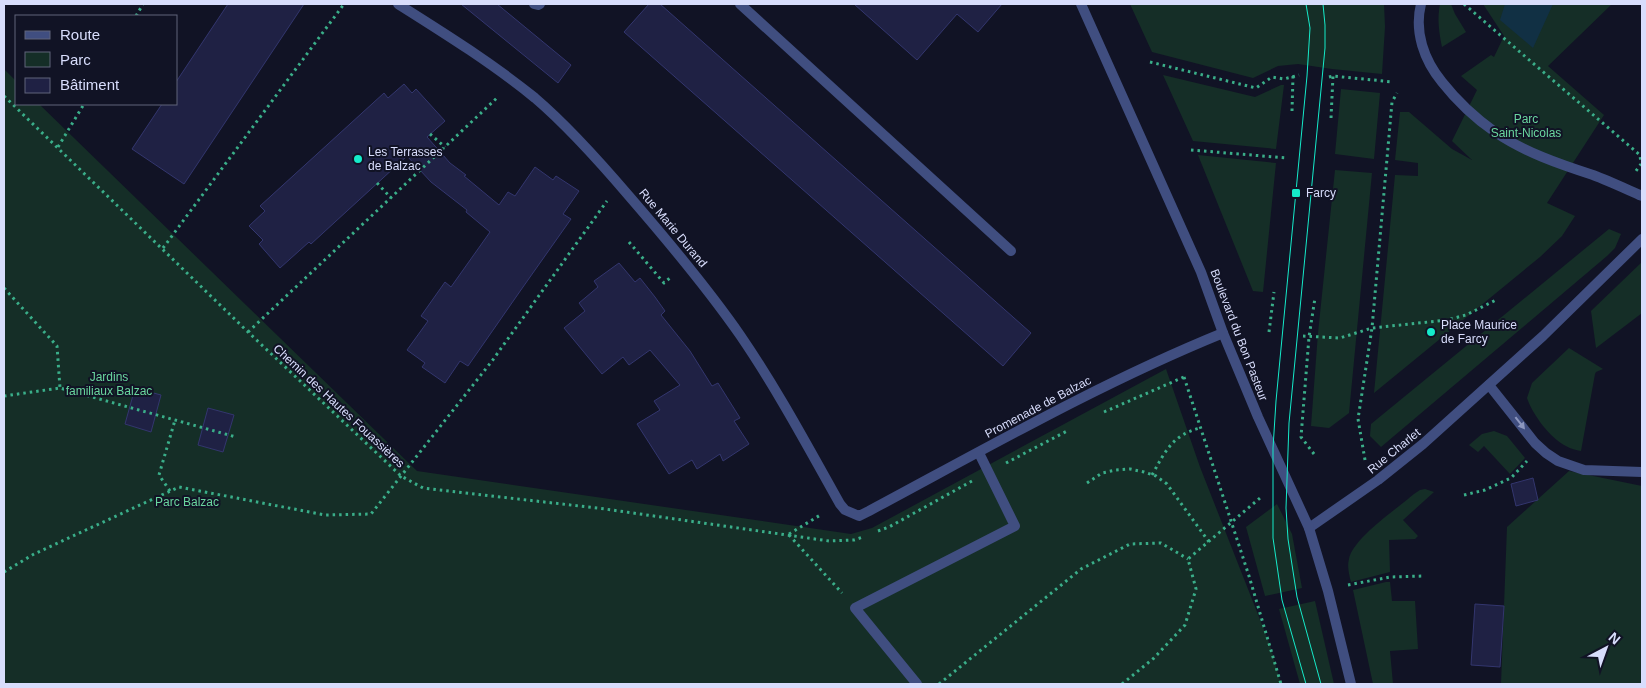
<svg xmlns="http://www.w3.org/2000/svg" width="1646" height="688" viewBox="0 0 1646 688" font-family="Helvetica,sans-serif">
<style>
.green{fill:#152e27}
.water{fill:#113044}
.building{fill:#1f2144;stroke:#33366e}
.lines{fill:none;stroke-linecap:round;stroke-linejoin:round}
.path{stroke:#3aae89;stroke-width:3;stroke-dasharray:2.5 4;stroke-linecap:butt}
.service{stroke:#404e80;stroke-width:10}
.minor{stroke:#404e80;stroke-width:10}
.tertiary{stroke:#404e80;stroke-width:10}
.tram{stroke:#15ebca;stroke-width:1}
.oneway{fill:#8c96be}
.poi-dot{fill:#15ebca;stroke:#111325;stroke-width:2}
.labels{text-anchor:middle;dominant-baseline:central;stroke-width:4;stroke-linejoin:round;paint-order:stroke}
.park-label{font-size:12px;fill:#6ad69f;stroke:#111325}
.poi-label{font-size:12px;fill:#d8ddfc;stroke:#111325;text-anchor:start}
.street-label{font-size:12px;fill:#d8ddfc;stroke:#111325}
</style>
<rect width="100%" height="100%" fill="#111325"/>
<g class="green">
<path d="M 1130,4 L 1384,4 L 1385,27 L 1382,74 L 1332,69 L 1298,64 L 1278,66 L 1253,78 L 1152,52 Z"/>
<path d="M 1440,4 L 1451,4 L 1455,14 L 1466,32 L 1442,47 C 1439,32 1437,19 1440,4 Z"/>
<path d="M 1483,4 L 1612,4 L 1548,66 L 1604,115 L 1547,203 L 1575,216 L 1562,236 L 1540,257 L 1374,393 L 1395,175 L 1418,176 L 1418,163 L 1395,160 L 1400,112 L 1409,112 L 1452,149 L 1472,160 L 1452,141 L 1477,90 L 1461,76 L 1491,55 L 1494,57 L 1504,36 Z"/>
<path d="M 4,69 L 16,81 L 16,104 L 39,104 L 417,471 L 851,534 L 872,528 L 1166,369 L 1200,467 L 1270,645 L 1281,684 L 4,684 Z"/>
<path d="M 1163,75 L 1255,97 L 1281,85 L 1284,85 L 1276,149 L 1193,141 Z"/>
<path d="M 1341,89 L 1380,93 L 1374,159 L 1335,154 Z"/>
<path d="M 1198,155 L 1276,163 L 1263,292 L 1253,291 Z"/>
<path d="M 1335,170 L 1372,173 L 1349,413 L 1329,428 L 1311,426 L 1318,333 Z"/>
<path d="M 1609,229 L 1621,234 L 1615,248 L 1607,256 L 1381,447 L 1370,436 L 1371,424 Z"/>
<path d="M 1642,262 L 1642,313 L 1596,348 L 1591,311 Z"/>
<path d="M 1569,348 L 1603,369 L 1596,372 L 1595,374 L 1581,451 C 1576,450 1571,449 1566,446 C 1551,439 1532,414 1527,398 L 1532,383 Z"/>
<path d="M 1494,431 L 1507,436 L 1525,458 L 1510,474 L 1484,446 L 1478,452 L 1469,445 L 1482,434 Z"/>
<path d="M 1569,471 L 1642,486 L 1642,684 L 1501,684 L 1507,527 Z"/>
<path d="M 1425,489 L 1434,492 L 1403,520 L 1418,536 L 1415,539 L 1389,540 L 1390,572 L 1351,582 C 1349,574 1347,566 1349,559 C 1353,538 1398,508 1414,494 L 1420,490 Z"/>
<path d="M 1277,504 L 1292,534 L 1302,588 L 1265,596 L 1246,527 Z"/>
<path d="M 1386,582 L 1390,582 L 1392,601 L 1415,601 L 1418,649 L 1390,651 L 1393,684 L 1373,684 L 1353,590 Z"/>
<path d="M 1315,601 L 1334,684 L 1300,684 L 1279,609 Z"/>
</g>
<path class="water" d="M 1505,4 L 1553,4 L 1533,48 L 1500,20 Z"/>
<g class="building">
<path d="M 228,4 L 304,4 L 184,184 L 132,149 L 162,104 L 176,104 L 176,82 Z"/>
<path d="M 461,4 L 497,4 L 571,65 L 558,83 Z"/>
<path d="M 649,4 L 660,4 L 1031,333 L 1003,366 L 624,32 Z"/>
<path d="M 854,4 L 1002,4 L 978,32 L 957,14 L 917,60 Z"/>
<path d="M 404,84 L 412,93 L 416,89 L 445,121 L 427,137 L 450,163 L 466,175 L 464,176 L 499,205 L 508,192 L 515,196 L 535,167 L 553,180 L 556,176 L 579,191 L 563,214 L 571,219 L 523,287 L 468,366 L 460,361 L 445,383 L 422,367 L 425,363 L 407,350 L 428,321 L 421,316 L 445,282 L 451,287 L 490,232 L 466,212 L 467,210 L 431,182 L 407,156 L 311,244 L 309,242 L 280,268 L 259,244 L 263,240 L 249,226 L 265,211 L 260,206 L 384,93 L 388,98 Z"/>
<path d="M 619,263 L 635,282 L 640,278 L 655,297 L 665,311 L 661,315 L 690,351 L 712,386 L 718,383 L 740,418 L 734,421 L 749,444 L 723,461 L 720,454 L 697,469 L 692,460 L 669,474 L 637,424 L 660,410 L 654,401 L 680,385 L 650,350 L 629,365 L 623,357 L 602,374 L 564,328 L 585,311 L 579,303 L 598,287 L 594,281 Z"/>
<path d="M 135,388 L 161,395 L 151,432 L 125,424 Z"/>
<path d="M 208,408 L 234,415 L 223,452 L 198,445 Z"/>
<path d="M 1533,478 L 1538,500 L 1516,506 L 1511,484 Z"/>
<path d="M 1475,604 L 1504,606 L 1500,667 L 1471,665 Z"/>
</g>
<g class="lines">
<g class="path">
<path d="M 1464,4 L 1640,155 L 1641,164 L 1636,171"/>
<path d="M 136,16 L 143,4"/>
<path d="M 1150,62 L 1256,88 L 1272,77 L 1284,79 L 1299,75"/>
<path d="M 1329,77 L 1333,76 L 1393,82"/>
<path d="M 4,96 L 248,332 L 401,476 L 423,488 L 605,509 L 829,541 L 854,540 L 863,537"/>
<path d="M 1292,111 L 1293,76"/>
<path d="M 1331,118 L 1333,76"/>
<path d="M 430,134 L 445,147"/>
<path d="M 58,147 L 84,104"/>
<path d="M 1191,150 L 1287,158"/>
<path d="M 377,183 L 391,198"/>
<path d="M 629,242 L 664,283 L 671,277"/>
<path d="M 163,248 L 344,4"/>
<path d="M 4,288 L 57,346 L 60,388"/>
<path d="M 248,332 L 499,96"/>
<path d="M 1269,332 L 1274,292"/>
<path d="M 1303,336 L 1340,338 L 1372,328 L 1447,320 L 1466,315 L 1498,299"/>
<path d="M 1184,377 L 1249,576 L 1281,684"/>
<path d="M 4,396 L 60,388 L 236,437"/>
<path d="M 1104,412 L 1184,377"/>
<path d="M 1314,454 L 1301,437 L 1309,337 L 1315,298"/>
<path d="M 1365,460 L 1358,419 L 1372,328 L 1392,102 L 1397,93"/>
<path d="M 1006,463 L 1069,430"/>
<path d="M 1152,475 C 1165,452 1172,435 1200,428"/>
<path d="M 1087,483 L 1102,473 L 1116,470 L 1130,469 L 1144,472 L 1156,476 L 1167,484 L 1209,542"/>
<path d="M 170,491 L 159,475 L 175,420"/>
<path d="M 1464,495 L 1485,490 L 1511,478 L 1527,461"/>
<path d="M 878,531 L 889,527 L 972,481"/>
<path d="M 789,534 L 822,514"/>
<path d="M 789,535 L 842,593"/>
<path d="M 4,572 L 34,554 L 179,487 L 325,515 L 371,514 L 492,361 L 607,201"/>
<path d="M 1348,585 L 1390,577 L 1425,576"/>
<path d="M 939,684 L 1081,569 L 1130,544 L 1161,543 L 1188,559"/>
<path d="M 1122,684 L 1154,658 L 1185,625 L 1196,589 L 1188,559 L 1260,498"/>
</g>
<g class="service">
<path d="M 740,4 L 1011,251"/>
<path d="M 917,684 L 855,608 L 1015,526 L 979,453"/>
</g>
<g class="minor">
<path d="M 398,4 C 444,33 492,63 535,98 C 569,127 600,162 629,196 C 668,241 706,286 740,335 C 777,389 808,447 840,504 L 845,510 L 859,516 L 869,511 C 985,449 1100,383 1223,333"/>
<path d="M 534,4 L 538,5 L 540,4"/>
<path d="M 1421,4 C 1414,32 1424,60 1442,82 C 1457,101 1475,118 1495,132 C 1524,152 1559,164 1593,175 C 1609,181 1626,189 1642,196"/>
<path d="M 1489,385 L 1535,443 L 1546,453 L 1558,461 L 1584,470 L 1642,472"/>
<path d="M 1309,528 L 1378,480 L 1423,444 L 1543,336 L 1642,239"/>
</g>
<path class="tertiary" d="M 1081,4 L 1201,272 L 1223,333 L 1258,417 L 1309,528 L 1328,591 L 1351,684"/>
<g class="tram">
<path d="M 1306,684 L 1282,600 L 1273,538 L 1273,448 L 1276,401 L 1307,76 L 1310,28 L 1306,4"/>
<path d="M 1321,684 L 1297,597 L 1288,539 L 1286,508 L 1289,423 L 1325,48 L 1325,25 L 1323,4"/>
</g>
</g>
<defs><path id="oneway-solid" d="M-6-.8H1V-3.2L6.5 0L1 3.2V.8H-6Z" transform="scale(1.25)"/></defs>
<use class="oneway" href="#oneway-solid" transform="translate(1520 423) rotate(52)"/>
<g class="poi-dot">
<circle cx="358" cy="159" r="5"/>
<rect x="1291" y="188" width="10" height="10" rx="2.5"/>
<circle cx="1431" cy="332" r="5"/>
</g>
<g class="labels">
<g class="park-label">
<text x="1526" y="119">Parc<tspan x="1526" dy="14">Saint-Nicolas</tspan></text>
<text x="109" y="377">Jardins<tspan x="109" dy="14">familiaux Balzac</tspan></text>
<text x="187" y="502">Parc Balzac</text>
</g>
<g class="poi-label">
<text x="368" y="152">Les Terrasses<tspan x="368" dy="14">de Balzac</tspan></text>
<text x="1306" y="193">Farcy</text>
<text x="1441" y="325">Place Maurice<tspan x="1441" dy="14">de Farcy</tspan></text>
</g>
<g class="street-label">
<text transform="translate(673 228) rotate(50)">Rue Marie Durand</text>
<text transform="translate(1239 335) rotate(69)">Boulevard du Bon Pasteur</text>
<text transform="translate(339 406) rotate(43)">Chemin des Hautes Fouassières</text>
<text transform="translate(1038 407) rotate(-28)">Promenade de Balzac</text>
<text transform="translate(1394 451) rotate(-39)">Rue Charlet</text>
</g>
</g>
<rect width="1646" height="688" fill="none" stroke="#d8ddfc" stroke-width="10"/>
<rect x="15" y="15" width="162" height="90" fill="#111325" stroke="#61647b"/>
<rect x="25" y="31" width="25" height="8" fill="#404e80" stroke="#61647b"/>
<text x="60" y="40" font-size="15" fill="#d8ddfc">Route</text>
<rect x="25" y="52" width="25" height="15" fill="#152e27" stroke="#61647b"/>
<text x="60" y="65" font-size="15" fill="#d8ddfc">Parc</text>
<rect x="25" y="78" width="25" height="15" fill="#1f2144" stroke="#61647b"/>
<text x="60" y="90" font-size="15" fill="#d8ddfc">Bâtiment</text>
<g transform="translate(1606 648) rotate(41)" stroke="#111325" stroke-width="4" paint-order="stroke">
<path d="M0-4L9 19L0 12L-9 19Z" fill="#d8ddfc"/>
<text y="-8" font-size="14" font-weight="bold" text-anchor="middle" fill="#d8ddfc">N</text>
</g>
</svg>
